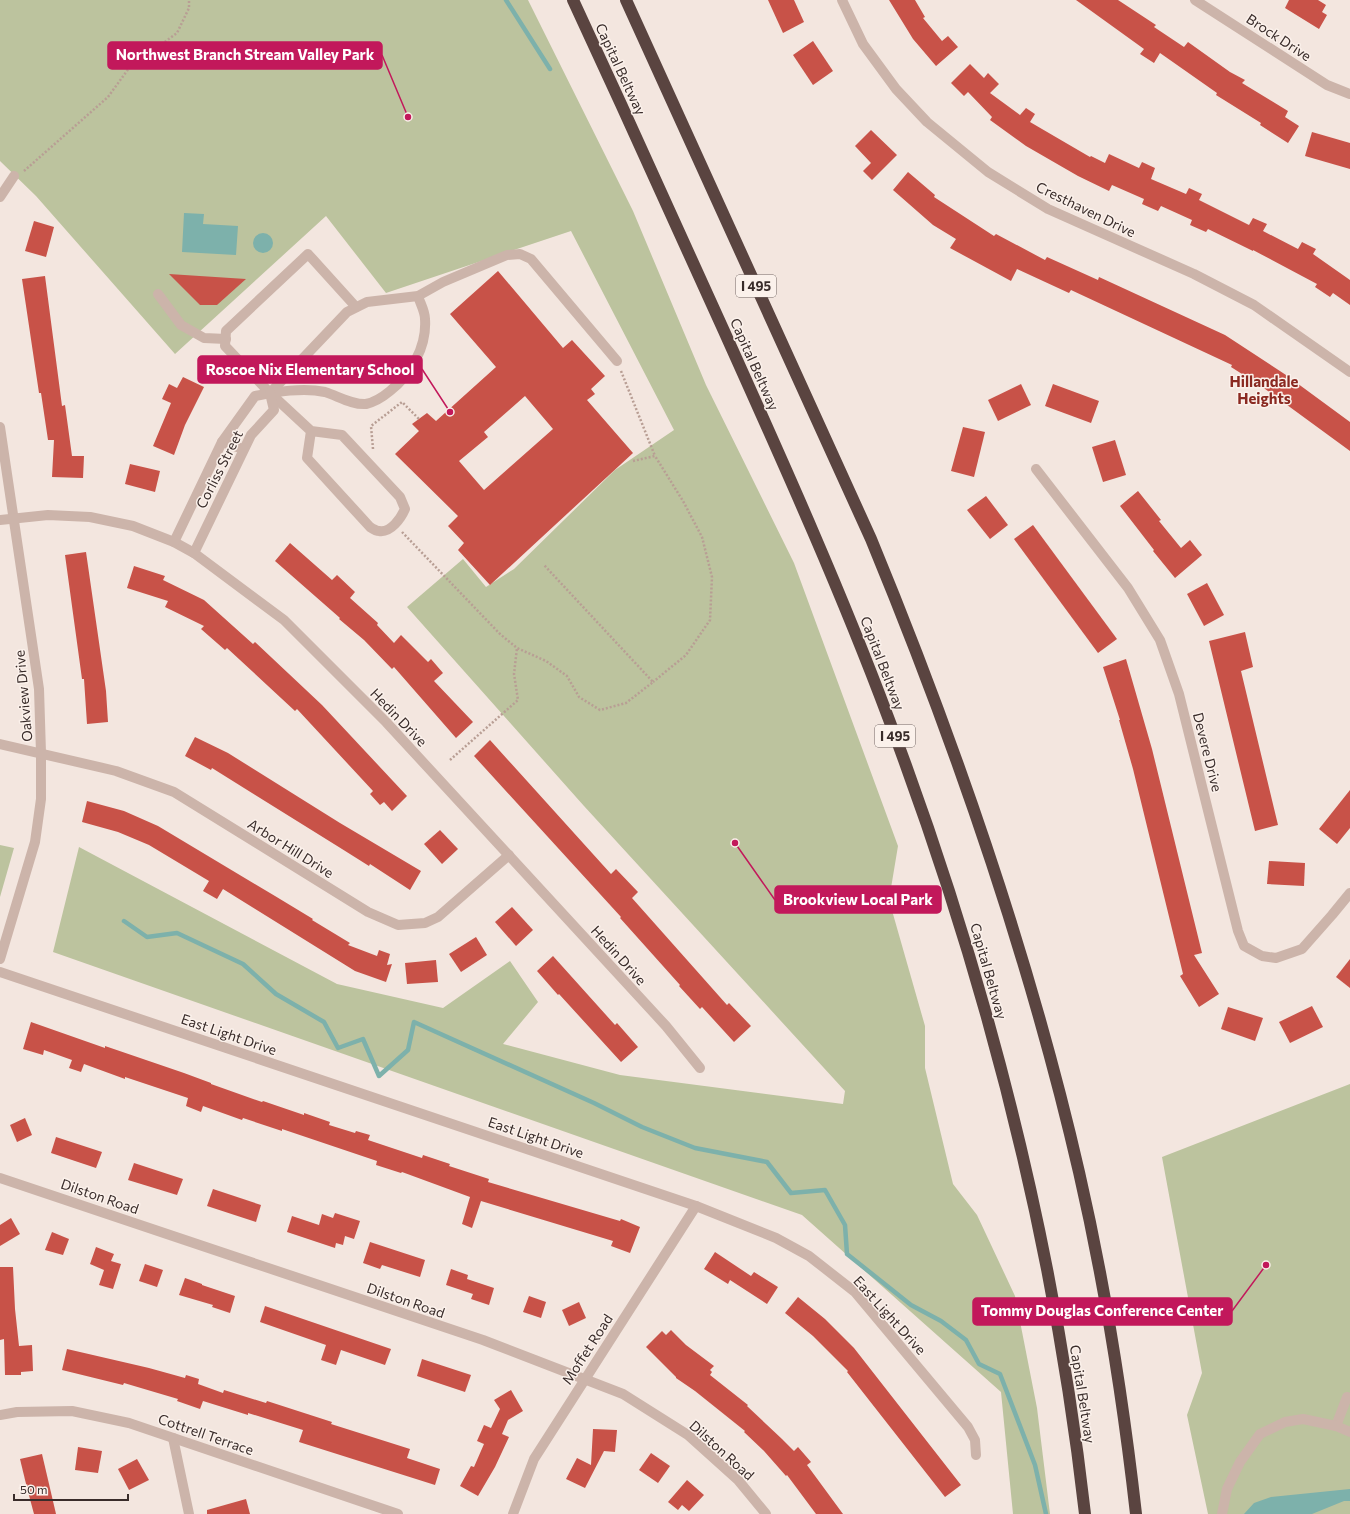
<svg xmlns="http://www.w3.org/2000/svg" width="1350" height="1514" viewBox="0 0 1350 1514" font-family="Commissioner,sans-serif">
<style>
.green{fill:#bcc39e}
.water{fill:#7db1ab}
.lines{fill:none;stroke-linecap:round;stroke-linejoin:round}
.stream{stroke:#7db1ab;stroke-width:4.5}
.building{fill:#c85248;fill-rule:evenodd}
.path{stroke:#b89e94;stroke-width:2.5;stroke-dasharray:2 2;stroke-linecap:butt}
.minor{stroke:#ccb4aa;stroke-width:10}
.highway{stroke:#5a4440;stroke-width:12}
.labels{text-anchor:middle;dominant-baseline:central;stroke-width:3;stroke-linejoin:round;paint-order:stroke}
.shield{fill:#fbf1eb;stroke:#736764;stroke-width:1}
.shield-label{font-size:13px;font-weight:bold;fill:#392c2a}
.street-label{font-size:14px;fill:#392c2a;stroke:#fbf1eb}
.neighbourhood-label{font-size:15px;font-weight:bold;fill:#8a2921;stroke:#fbf1eb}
.leader{fill:none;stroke:#c2185b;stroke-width:1.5}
.callout-dot{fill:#c2185b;stroke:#fbf1eb;stroke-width:1.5}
.callout{fill:#c2185b;stroke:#c2185b;stroke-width:1.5}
.callout-label{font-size:15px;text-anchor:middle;font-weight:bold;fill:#fff}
</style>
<rect width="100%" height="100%" fill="#f3e6df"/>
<g class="green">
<path d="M 0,0 L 528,0 L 633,211 L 706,385 L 794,563 L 898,846 L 889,900 L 925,1026 L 925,1068 L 953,1184 L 977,1215 L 1015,1296 L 1037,1408 L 1050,1514 L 1013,1514 L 1001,1392 L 802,1215 L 53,952 L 79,847 L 337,984 L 443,1008 L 510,961 L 538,1002 L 503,1044 L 620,1075 L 843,1104 L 845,1091 L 584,806 L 407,607 L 463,559 L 486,587 L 514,569 L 615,470 L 674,430 L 571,231 L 386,293 L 326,216 L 175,354 L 36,196 L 0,161 Z"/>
<path d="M 0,845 L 14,848 L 0,897 Z"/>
<path d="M 1350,1084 L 1350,1514 L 1208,1514 L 1187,1415 L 1202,1373 L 1162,1157 Z"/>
</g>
<g class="water">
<path d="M 184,213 L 204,214 L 203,224 L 238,226 L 236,255 L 182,252 Z"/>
<circle cx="263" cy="243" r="10"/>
<path d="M 1350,1489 L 1350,1501 L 1344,1501 L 1312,1514 L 1244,1514 L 1254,1503 L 1271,1497 Z"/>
</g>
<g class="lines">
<g class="stream">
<path d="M 506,0 L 550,69"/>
<path d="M 124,921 L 147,937 L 177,933 L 243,964 L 276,994 L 324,1022 L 338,1048 L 363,1039 L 379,1076 L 408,1050 L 414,1022 L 594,1103 L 642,1127 L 695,1148 L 767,1162 L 791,1193 L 825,1190 L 845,1225 L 847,1254 L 911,1305 L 941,1321 L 966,1340 L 979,1364 L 1000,1374 L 1035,1465 L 1046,1514"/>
</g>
</g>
<g class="building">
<path d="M 768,0 L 794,0 L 804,22 L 783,33 Z"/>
<path d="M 889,0 L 915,0 L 925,17 L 923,18 L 942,41 L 948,36 L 958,47 L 936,66 L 913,39 Z"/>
<path d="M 1076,0 L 1118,0 L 1156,25 L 1154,27 L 1184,47 L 1188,42 L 1230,72 L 1245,80 L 1242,83 L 1288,111 L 1285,117 L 1299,126 L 1288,143 L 1260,125 L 1261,123 L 1216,95 L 1217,93 L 1160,53 L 1154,63 L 1140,54 L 1144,49 Z"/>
<path d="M 1289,0 L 1318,0 L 1326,5 L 1322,12 L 1327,15 L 1319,29 L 1285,8 Z"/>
<path d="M 813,41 L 833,71 L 813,85 L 793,55 Z"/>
<path d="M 970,64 L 984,78 L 988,73 L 999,84 L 990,93 L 1020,115 L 1026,108 L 1035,114 L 1030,122 L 1090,157 L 1091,156 L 1105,163 L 1109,154 L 1139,168 L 1142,162 L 1155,168 L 1151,179 L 1186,194 L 1189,188 L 1202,194 L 1199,200 L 1249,225 L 1253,218 L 1267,224 L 1263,231 L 1298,249 L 1302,242 L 1316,249 L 1313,254 L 1350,280 L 1350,305 L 1333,293 L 1330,297 L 1315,287 L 1317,284 L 1253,250 L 1253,251 L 1208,229 L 1206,232 L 1190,225 L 1192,220 L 1161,206 L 1158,211 L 1142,204 L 1144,199 L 1112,185 L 1109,191 L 1078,176 L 1026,146 L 990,120 L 992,117 L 968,92 L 964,96 L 951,83 Z"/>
<path d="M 871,130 L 897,155 L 872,180 L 863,171 L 871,163 L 855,146 Z"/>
<path d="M 1312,132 L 1350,143 L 1350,169 L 1305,156 Z"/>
<path d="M 908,172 L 935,195 L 934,197 L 994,236 L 996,234 L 1045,260 L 1047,257 L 1098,280 L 1099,277 L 1225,335 L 1286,375 L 1350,422 L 1350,451 L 1261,386 L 1231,367 L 1232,365 L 1071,290 L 1069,293 L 1017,269 L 1011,281 L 950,248 L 956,239 L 933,225 L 893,190 Z"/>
<path d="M 34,221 L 54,227 L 46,257 L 25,251 Z"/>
<path d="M 498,271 L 563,348 L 572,340 L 605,376 L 591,389 L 595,394 L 587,400 L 633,453 L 490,585 L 458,550 L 464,543 L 448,526 L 458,516 L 395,454 L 419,431 L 412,424 L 427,413 L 436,421 L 496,367 L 450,314 ZM 525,396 L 553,429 L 484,490 L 459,461 L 488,437 L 484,432 Z"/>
<path d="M 169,274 L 246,279 L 217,305 L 200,305 Z"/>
<path d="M 45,276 L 62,406 L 65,405 L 72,456 L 84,456 L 83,478 L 52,477 L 54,440 L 48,440 L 41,393 L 39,393 L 22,279 Z"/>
<path d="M 183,377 L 204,387 L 185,425 L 174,455 L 153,446 L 171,403 L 162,399 L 169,384 L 177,388 Z"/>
<path d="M 1021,384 L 1031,405 L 998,421 L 988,400 Z"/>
<path d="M 1053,384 L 1099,401 L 1091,423 L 1045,406 Z"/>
<path d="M 963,427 L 985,432 L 974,477 L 951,471 Z"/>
<path d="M 1115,440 L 1126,475 L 1103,482 L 1092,447 Z"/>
<path d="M 130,464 L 160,471 L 155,492 L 125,484 Z"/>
<path d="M 1138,491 L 1161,520 L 1159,521 L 1181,548 L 1190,540 L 1202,555 L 1175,578 L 1153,551 L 1154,550 L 1120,506 Z"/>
<path d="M 986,496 L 1008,525 L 990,539 L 967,510 Z"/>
<path d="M 1033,525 L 1117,639 L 1098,653 L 1014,539 Z"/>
<path d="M 290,543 L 332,580 L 337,575 L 355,592 L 350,598 L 378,623 L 377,625 L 394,643 L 401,635 L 428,662 L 431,659 L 443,673 L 434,681 L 473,722 L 456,738 L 394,667 L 392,669 L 364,640 L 339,619 L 340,618 L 275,561 Z"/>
<path d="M 86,552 L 106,691 L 108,722 L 87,724 L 84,679 L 82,679 L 65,555 Z"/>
<path d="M 134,566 L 165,576 L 163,580 L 204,600 L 253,644 L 255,642 L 322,705 L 407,796 L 392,811 L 384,802 L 380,805 L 370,794 L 373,791 L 297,709 L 295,711 L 227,648 L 225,650 L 201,629 L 204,626 L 165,607 L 168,601 L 127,588 Z"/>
<path d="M 1207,583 L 1224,615 L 1204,626 L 1187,594 Z"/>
<path d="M 1245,632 L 1253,667 L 1241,671 L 1278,825 L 1255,831 L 1209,641 Z"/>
<path d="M 1126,659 L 1152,749 L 1202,953 L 1194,955 L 1219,994 L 1199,1007 L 1180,976 L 1183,974 L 1133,769 L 1119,720 L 1120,720 L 1103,667 Z"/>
<path d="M 195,737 L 228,753 L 340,823 L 421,871 L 410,890 L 370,864 L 369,866 L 342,849 L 212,768 L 211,770 L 185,756 Z"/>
<path d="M 490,740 L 611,874 L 616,869 L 638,892 L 632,898 L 727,1005 L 729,1003 L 751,1026 L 734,1042 L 702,1007 L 700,1009 L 679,986 L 680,985 L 620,918 L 621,917 L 474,756 Z"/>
<path d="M 1350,790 L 1350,828 L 1337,844 L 1319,829 Z"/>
<path d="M 87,801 L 124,811 L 158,826 L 275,896 L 313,919 L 312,920 L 350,943 L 348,945 L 377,956 L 379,950 L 390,954 L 387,965 L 392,964 L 386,982 L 355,971 L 223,889 L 217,899 L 203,891 L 209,881 L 149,845 L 118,832 L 82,822 Z"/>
<path d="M 440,830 L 458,849 L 442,864 L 424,844 Z"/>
<path d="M 1269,861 L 1305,863 L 1304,886 L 1267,884 Z"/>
<path d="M 512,907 L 533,930 L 516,946 L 495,922 Z"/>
<path d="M 476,937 L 487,955 L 461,972 L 449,954 Z"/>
<path d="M 553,956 L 615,1025 L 617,1023 L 638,1047 L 621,1062 L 559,994 L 558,995 L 537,971 Z"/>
<path d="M 1350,959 L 1350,988 L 1336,977 Z"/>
<path d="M 436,960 L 438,982 L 407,984 L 405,963 Z"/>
<path d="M 1312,1006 L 1323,1027 L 1290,1043 L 1279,1022 Z"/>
<path d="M 1228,1007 L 1263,1018 L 1255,1041 L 1221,1029 Z"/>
<path d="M 31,1022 L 105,1048 L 105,1046 L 184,1073 L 211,1083 L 211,1084 L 262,1102 L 263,1101 L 304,1115 L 304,1113 L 330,1122 L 329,1125 L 355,1133 L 356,1131 L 370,1135 L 368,1140 L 422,1158 L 423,1155 L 450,1164 L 449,1166 L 489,1179 L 488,1182 L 620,1221 L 621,1219 L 640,1227 L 630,1253 L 611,1246 L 613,1241 L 481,1201 L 472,1228 L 462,1224 L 470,1197 L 402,1172 L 401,1173 L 376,1165 L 377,1161 L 282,1129 L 282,1131 L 243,1118 L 242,1120 L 203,1106 L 201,1112 L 186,1106 L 188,1098 L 125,1077 L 125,1079 L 84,1064 L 81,1072 L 69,1068 L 72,1060 L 44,1050 L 43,1055 L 23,1049 Z"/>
<path d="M 25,1118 L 32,1135 L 17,1142 L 10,1125 Z"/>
<path d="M 56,1137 L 102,1152 L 96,1168 L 51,1153 Z"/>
<path d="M 134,1163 L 183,1179 L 177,1195 L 128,1180 Z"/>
<path d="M 213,1189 L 261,1205 L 256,1222 L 207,1206 Z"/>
<path d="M 335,1213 L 360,1221 L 354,1239 L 345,1236 L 343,1245 L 336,1243 L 335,1248 L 287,1232 L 292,1216 L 319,1225 L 322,1214 L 333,1218 Z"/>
<path d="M 11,1218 L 20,1234 L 0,1246 L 0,1225 Z"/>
<path d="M 52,1232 L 69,1239 L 63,1255 L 45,1250 Z"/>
<path d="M 370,1242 L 425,1260 L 420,1277 L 382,1265 L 380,1269 L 363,1263 Z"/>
<path d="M 96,1247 L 114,1254 L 111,1261 L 121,1264 L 113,1289 L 99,1285 L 104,1270 L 90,1264 Z"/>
<path d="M 715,1252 L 751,1276 L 754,1272 L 778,1287 L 767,1304 L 730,1280 L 728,1284 L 704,1269 Z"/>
<path d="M 145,1264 L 163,1270 L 157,1287 L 139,1281 Z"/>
<path d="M 0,1267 L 13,1267 L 15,1309 L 19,1346 L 32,1345 L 33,1371 L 21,1372 L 21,1375 L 5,1375 L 4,1339 L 0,1340 Z"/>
<path d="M 451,1269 L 468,1275 L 467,1279 L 494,1288 L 489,1305 L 471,1299 L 473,1294 L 446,1285 Z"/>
<path d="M 185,1278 L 202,1284 L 202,1285 L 235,1296 L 230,1313 L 212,1307 L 213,1305 L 179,1295 Z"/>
<path d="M 529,1296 L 546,1302 L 541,1318 L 523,1312 Z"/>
<path d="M 798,1297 L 825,1319 L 854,1348 L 961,1485 L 945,1497 L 847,1372 L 848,1371 L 813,1336 L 785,1313 Z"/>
<path d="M 579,1302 L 586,1318 L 569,1326 L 562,1310 Z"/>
<path d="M 265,1306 L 391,1349 L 385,1365 L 341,1350 L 336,1365 L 321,1360 L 326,1345 L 260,1322 Z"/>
<path d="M 671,1330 L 686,1345 L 714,1366 L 710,1370 L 712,1372 L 710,1375 L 748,1405 L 747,1406 L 782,1439 L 794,1451 L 798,1447 L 811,1462 L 807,1465 L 843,1514 L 816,1514 L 787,1475 L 786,1476 L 764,1451 L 744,1432 L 745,1431 L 695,1391 L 676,1378 L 676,1377 L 646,1347 L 662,1331 L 666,1335 Z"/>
<path d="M 67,1349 L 149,1368 L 185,1378 L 186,1375 L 199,1379 L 198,1384 L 223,1393 L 224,1390 L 266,1403 L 267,1401 L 332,1422 L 331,1424 L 410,1449 L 407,1458 L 440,1469 L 435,1485 L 299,1442 L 303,1430 L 248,1413 L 248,1415 L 203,1401 L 200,1409 L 177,1401 L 178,1399 L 124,1383 L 123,1385 L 62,1370 Z"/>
<path d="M 422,1359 L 471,1375 L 465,1392 L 417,1376 Z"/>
<path d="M 511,1390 L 523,1411 L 508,1420 L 502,1434 L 509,1437 L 495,1467 L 478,1496 L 460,1486 L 471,1466 L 474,1467 L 484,1444 L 477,1441 L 484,1425 L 491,1428 L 500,1409 L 494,1400 Z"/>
<path d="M 593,1429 L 617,1430 L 615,1452 L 604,1451 L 585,1488 L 566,1479 L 577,1458 L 591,1465 Z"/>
<path d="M 78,1447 L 102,1451 L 98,1473 L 75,1470 Z"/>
<path d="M 651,1453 L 670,1466 L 658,1483 L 639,1470 Z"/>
<path d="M 42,1454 L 56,1514 L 34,1514 L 27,1488 L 20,1459 Z"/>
<path d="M 137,1459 L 149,1480 L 129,1490 L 118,1469 Z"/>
<path d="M 687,1480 L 704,1495 L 689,1511 L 682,1505 L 678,1510 L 668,1502 Z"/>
<path d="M 246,1499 L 250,1514 L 207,1514 L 207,1510 Z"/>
</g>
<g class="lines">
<g class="path">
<path d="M 24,171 L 108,97 L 129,68 L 177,33 L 189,8 L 189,0"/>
<path d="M 621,371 L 655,456"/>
<path d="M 373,449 L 371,426 L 402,402 L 419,419"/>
<path d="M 633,461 L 655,456 L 683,501 L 702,537 L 712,577 L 710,620 L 686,655 L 653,682"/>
<path d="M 402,532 L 500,634 L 517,648 L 546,661 L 567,676 L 579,697 L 600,710 L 626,703 L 653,682 L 544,565"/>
<path d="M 450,760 L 518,700 L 514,674 L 517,648"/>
</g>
<g class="minor">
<path d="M 842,0 L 863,44 L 896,89 L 927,122 L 988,172 L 1048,209 L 1194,274 L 1254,305 L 1350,372"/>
<path d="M 1195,0 L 1327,85 L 1350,94"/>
<path d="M 0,197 L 14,176"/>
<path d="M 158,294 L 181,325 L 204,338 L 226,339"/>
<path d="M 270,393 L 347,312 L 367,302 L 418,296 L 443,282 L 507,255 L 520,254 L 531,259 L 617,361"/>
<path d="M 0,427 L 39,689 L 41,753 L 41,799 L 35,842 L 0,959"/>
<path d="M 311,431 L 307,458 L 370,527 C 373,529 376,531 379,531 C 391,533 401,518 405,509 L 400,497 L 342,435 L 311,431 L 270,393 L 225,346 L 226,331 L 308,254 L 356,307"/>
<path d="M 222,442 L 243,449"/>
<path d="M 1036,469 L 1128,588 L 1160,640 L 1179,694 L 1238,931 L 1244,946 L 1262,956 L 1276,958 L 1302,949 L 1332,915 L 1350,893"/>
<path d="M 0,520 L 48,515 L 90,517 L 133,526 L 174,542 L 194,553 L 284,620 L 386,722 L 666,1026 L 700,1068"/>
<path d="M 174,542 L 222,442 L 255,396 C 276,392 303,387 325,392 C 338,396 352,405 366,404 C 375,402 384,396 390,391 C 411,374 427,347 425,319 C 425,311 420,303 418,296"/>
<path d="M 194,553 L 251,435 L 274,410 L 270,393"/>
<path d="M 0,744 L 116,771 L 174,792 L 368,912 L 398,925 L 425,923 L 438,917 L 509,855"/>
<path d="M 0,972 L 696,1206 L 776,1238 L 809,1256 L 855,1292 L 968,1427 L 975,1440 L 976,1455"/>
<path d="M 0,1178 L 483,1340 L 623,1394 L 688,1435 L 738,1480 L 766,1514"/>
<path d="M 0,1415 L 17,1412 L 72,1411 L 129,1423 L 398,1514"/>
<path d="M 1336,1426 L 1347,1397"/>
<path d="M 173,1438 L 189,1514"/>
<path d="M 513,1514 L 534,1459 L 696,1206"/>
<path d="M 1222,1514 L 1227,1489 L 1240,1462 L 1260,1434 L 1285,1422 L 1303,1419 L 1336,1426 L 1350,1432"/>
</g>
<g class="highway">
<path d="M 573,0 C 624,110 674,220 724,331 C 781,458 839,586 888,717 C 985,973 1054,1241 1085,1514"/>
<path d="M 626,0 L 871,539 C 956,745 1029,955 1079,1172 C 1105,1285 1123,1399 1136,1514"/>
</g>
</g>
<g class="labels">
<g class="shield">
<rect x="736" y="275" width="40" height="22" rx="3"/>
<rect x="875" y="725" width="40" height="22" rx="3"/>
</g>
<g class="shield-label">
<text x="756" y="286">I 495</text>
<text x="895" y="736">I 495</text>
</g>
<g class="street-label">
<text transform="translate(1279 37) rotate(33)">Brock Drive</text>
<text transform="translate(621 69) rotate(65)">Capital Beltway</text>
<text transform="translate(1086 209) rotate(26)">Cresthaven Drive</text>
<text transform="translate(755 364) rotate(66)">Capital Beltway</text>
<text transform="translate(219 469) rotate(-63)">Corliss Street</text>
<text transform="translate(883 663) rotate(69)">Capital Beltway</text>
<text transform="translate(23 696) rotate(-95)">Oakview Drive</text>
<text transform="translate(399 717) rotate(46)">Hedin Drive</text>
<text transform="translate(1208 752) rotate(76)">Devere Drive</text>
<text transform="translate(291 848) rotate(32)">Arbor Hill Drive</text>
<text transform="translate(619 955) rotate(48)">Hedin Drive</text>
<text transform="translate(989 971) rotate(74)">Capital Beltway</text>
<text transform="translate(229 1034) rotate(19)">East Light Drive</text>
<text transform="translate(536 1137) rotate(19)">East Light Drive</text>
<text transform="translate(100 1196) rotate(19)">Dilston Road</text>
<text transform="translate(406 1300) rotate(19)">Dilston Road</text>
<text transform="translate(890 1315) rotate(48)">East Light Drive</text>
<text transform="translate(587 1349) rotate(-57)">Moffet Road</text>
<text transform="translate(1083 1394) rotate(81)">Capital Beltway</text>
<text transform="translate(206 1434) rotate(19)">Cottrell Terrace</text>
<text transform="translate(722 1450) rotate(42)">Dilston Road</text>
</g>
<g class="neighbourhood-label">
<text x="1264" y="381">Hillandale<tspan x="1264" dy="17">Heights</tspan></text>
</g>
</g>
<path class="leader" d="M408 117L382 55M450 412L422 369M735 843L775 900M1266 1265L1232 1311"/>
<g class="callout-dot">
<circle cx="408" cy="117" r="4"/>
<circle cx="450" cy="412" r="4"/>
<circle cx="735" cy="843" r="4"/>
<circle cx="1266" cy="1265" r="4"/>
</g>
<g class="callout">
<rect x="108" y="42" width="274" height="27" rx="4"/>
<rect x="198" y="356" width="224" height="27" rx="4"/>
<rect x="775" y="886" width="166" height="27" rx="4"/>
<rect x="973" y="1298" width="259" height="27" rx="4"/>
</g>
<g class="callout-label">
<text x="245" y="60">Northwest Branch Stream Valley Park</text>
<text x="310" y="375">Roscoe Nix Elementary School</text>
<text x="858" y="905">Brookview Local Park</text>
<text x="1102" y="1316">Tommy Douglas Conference Center</text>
</g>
<path d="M14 1494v6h114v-6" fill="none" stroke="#392c2a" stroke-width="2"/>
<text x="20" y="1494" font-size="12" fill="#392c2a" stroke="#fbf1eb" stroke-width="3" paint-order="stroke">50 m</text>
</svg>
